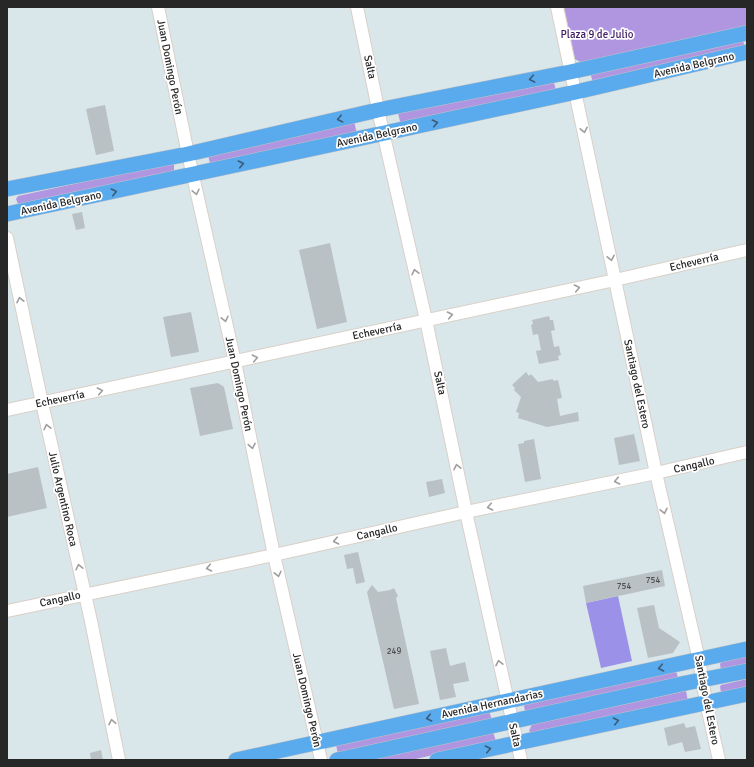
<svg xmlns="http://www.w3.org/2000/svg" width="754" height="767" viewBox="0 0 754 767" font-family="Signika,sans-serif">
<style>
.green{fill:#b095e1}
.pitch{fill:#9b91e8}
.building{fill:#b9c1c5}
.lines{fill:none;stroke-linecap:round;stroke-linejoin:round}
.minor-casing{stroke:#dad0c7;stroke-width:14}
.major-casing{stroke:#c3c3c3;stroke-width:16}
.minor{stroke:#fff;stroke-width:12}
.major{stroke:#5aaaee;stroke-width:15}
.oneway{stroke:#3b5b77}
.oneway2{stroke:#9e9e9e}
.labels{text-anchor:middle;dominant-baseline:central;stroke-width:3.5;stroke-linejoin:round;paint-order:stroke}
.number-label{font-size:9px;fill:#4c4e4e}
.park-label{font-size:11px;fill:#3d1a62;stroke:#fff}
.street-label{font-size:11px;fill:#272727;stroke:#fff}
</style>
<rect width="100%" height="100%" fill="#d9e6ea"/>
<g class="green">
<path d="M 564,7 L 747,7 L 747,26 L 584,64 L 575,59 Z"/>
<path d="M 742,36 L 745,49 L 593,83 L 590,72 Z"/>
<path d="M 554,83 L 556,90 L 401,125 L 398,113 Z"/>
<path d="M 354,121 L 357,134 L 210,164 L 208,155 Z"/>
<path d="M 171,163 L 174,165 L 174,171 L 18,204 L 16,199 L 18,196 Z"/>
<path d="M 747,656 L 747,667 L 721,671 L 720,664 L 722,661 Z"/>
<path d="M 676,671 L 679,681 L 525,711 L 524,706 L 526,703 Z"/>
<path d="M 747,679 L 747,690 L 721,692 L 720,687 L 721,685 Z"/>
<path d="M 686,691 L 688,701 L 532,733 L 529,731 L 532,724 Z"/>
<path d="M 489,711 L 492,720 L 338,754 L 336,745 Z"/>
<path d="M 493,732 L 496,741 L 411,760 L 367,760 Z"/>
</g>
<path class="pitch" d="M 618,596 L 632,661 L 601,668 L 586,603 Z"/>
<g class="building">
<path d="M 105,105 L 114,151 L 96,155 L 86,109 Z"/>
<path d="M 82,212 L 85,228 L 76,230 L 72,214 Z"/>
<path d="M 330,243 L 347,322 L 317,329 L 299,250 Z"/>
<path d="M 191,312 L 199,352 L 171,357 L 163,317 Z"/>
<path d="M 549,316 L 550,320 L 553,320 L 555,330 L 551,331 L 554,347 L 559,346 L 561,355 L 558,356 L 559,360 L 539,364 L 536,351 L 541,350 L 538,334 L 533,335 L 531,325 L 533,324 L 532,320 Z"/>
<path d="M 526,372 L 529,376 L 531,374 L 538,382 L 553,379 L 553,381 L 558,380 L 562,398 L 557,399 L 560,416 L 578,412 L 579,421 L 547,427 L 518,418 L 519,413 L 516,412 L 521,397 L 514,390 L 515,388 L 512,385 Z"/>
<path d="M 218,383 L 224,387 L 233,429 L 200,436 L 190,388 Z"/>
<path d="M 634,434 L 640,461 L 619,465 L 614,438 Z"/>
<path d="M 534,439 L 541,479 L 525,482 L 518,444 L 524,443 L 524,441 Z"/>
<path d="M 38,467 L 47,508 L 7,517 L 7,474 Z"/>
<path d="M 442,479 L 445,493 L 429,497 L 426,482 Z"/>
<path d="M 358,552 L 365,582 L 356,584 L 353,568 L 347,569 L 344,555 Z"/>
<path d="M 662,570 L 665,586 L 586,603 L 583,586 Z"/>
<path d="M 372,585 L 378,592 L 390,590 L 394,588 L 398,596 L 396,598 L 419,704 L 394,709 L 367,592 Z"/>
<path d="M 654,605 L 659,628 L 680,642 L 673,653 L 648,658 L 637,608 Z"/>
<path d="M 446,648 L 450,666 L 465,662 L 469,681 L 453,684 L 456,697 L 440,700 L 430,651 Z"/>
<path d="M 684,723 L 686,728 L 695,726 L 701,749 L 685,752 L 682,742 L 668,746 L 664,728 Z"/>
<path d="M 101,750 L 103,760 L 91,760 L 90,753 Z"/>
</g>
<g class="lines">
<defs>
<g id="minor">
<path d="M 158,7 L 188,154 L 235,362 L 274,555 L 321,760"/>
<path d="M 357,7 L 376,99 L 378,110 L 426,320 L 466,512 L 521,760"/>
<path d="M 557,7 L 656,473 L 699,660 L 706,702 L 719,760"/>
<path d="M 7,238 L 42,403 L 91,621 L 119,760"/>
<path d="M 7,410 L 615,280 L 747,250"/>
<path d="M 7,611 L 274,555 L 466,512 L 656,473 L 747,452"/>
</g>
<g id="major">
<path d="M 7,189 L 188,154 L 378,110 L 570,72 L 747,33"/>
<path d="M 7,214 L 576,92 L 747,52"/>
<path d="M 236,760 L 747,649"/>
<path d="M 337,760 L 686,683 L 747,671"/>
<path d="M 437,760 L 747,694"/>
</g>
</defs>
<use href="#minor" class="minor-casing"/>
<use href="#major" class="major-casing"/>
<use href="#minor" class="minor"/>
<use href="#major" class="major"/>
</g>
<defs><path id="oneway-chevron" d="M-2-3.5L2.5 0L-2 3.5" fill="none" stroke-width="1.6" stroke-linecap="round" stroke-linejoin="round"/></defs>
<g class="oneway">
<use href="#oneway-chevron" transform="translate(532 79) rotate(169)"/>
<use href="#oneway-chevron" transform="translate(340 119) rotate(167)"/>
<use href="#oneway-chevron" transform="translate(435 123) rotate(-12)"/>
<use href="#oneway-chevron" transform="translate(241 164) rotate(-12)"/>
<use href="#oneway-chevron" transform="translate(114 192) rotate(-12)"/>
<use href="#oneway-chevron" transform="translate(661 668) rotate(168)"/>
<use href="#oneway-chevron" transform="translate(429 718) rotate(168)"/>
<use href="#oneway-chevron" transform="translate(616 721) rotate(-12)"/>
<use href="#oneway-chevron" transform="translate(488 749) rotate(-12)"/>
</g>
<g class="oneway2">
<use href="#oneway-chevron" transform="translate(584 130) rotate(78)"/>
<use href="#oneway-chevron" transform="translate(196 192) rotate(77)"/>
<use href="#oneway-chevron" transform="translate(611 258) rotate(78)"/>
<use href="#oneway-chevron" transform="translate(415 272) rotate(-103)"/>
<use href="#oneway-chevron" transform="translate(577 288) rotate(-12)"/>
<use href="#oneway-chevron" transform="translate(20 300) rotate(-102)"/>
<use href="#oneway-chevron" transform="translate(450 315) rotate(-12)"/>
<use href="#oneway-chevron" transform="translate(225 319) rotate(77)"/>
<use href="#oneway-chevron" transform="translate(255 358) rotate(-12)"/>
<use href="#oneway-chevron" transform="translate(100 391) rotate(-12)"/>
<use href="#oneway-chevron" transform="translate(47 427) rotate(-103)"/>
<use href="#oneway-chevron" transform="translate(252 446) rotate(79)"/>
<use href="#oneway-chevron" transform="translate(457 467) rotate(-102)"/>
<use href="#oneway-chevron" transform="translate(617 481) rotate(168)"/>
<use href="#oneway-chevron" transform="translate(490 507) rotate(168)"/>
<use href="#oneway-chevron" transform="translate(664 511) rotate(77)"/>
<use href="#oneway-chevron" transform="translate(336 541) rotate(167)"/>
<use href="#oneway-chevron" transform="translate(79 567) rotate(-103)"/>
<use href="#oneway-chevron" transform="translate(209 568) rotate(168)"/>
<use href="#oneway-chevron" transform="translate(278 574) rotate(77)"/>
<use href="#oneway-chevron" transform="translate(499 663) rotate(-102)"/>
<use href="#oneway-chevron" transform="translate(112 722) rotate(-101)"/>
</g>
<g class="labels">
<g class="number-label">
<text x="653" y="580">754</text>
<text x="624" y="586">754</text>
<text x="394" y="651">249</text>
</g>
<g class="park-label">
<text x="597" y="34">Plaza 9 de Julio</text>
</g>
<g class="street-label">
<text transform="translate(694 65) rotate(-13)">Avenida Belgrano</text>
<text transform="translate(170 67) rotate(79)">Juan Domingo Perón</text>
<text transform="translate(370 67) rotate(78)">Salta</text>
<text transform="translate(377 135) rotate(-12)">Avenida Belgrano</text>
<text transform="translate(61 203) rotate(-12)">Avenida Belgrano</text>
<text transform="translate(694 262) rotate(-13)">Echeverría</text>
<text transform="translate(377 331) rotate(-12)">Echeverría</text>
<text transform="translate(440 383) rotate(78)">Salta</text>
<text transform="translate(239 384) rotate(78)">Juan Domingo Perón</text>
<text transform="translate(637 384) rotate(78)">Santiago del Estero</text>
<text transform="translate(60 399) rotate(-12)">Echeverría</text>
<text transform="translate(694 465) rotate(-13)">Cangallo</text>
<text transform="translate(63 499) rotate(77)">Julio Argentino Roca</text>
<text transform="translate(377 532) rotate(-13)">Cangallo</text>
<text transform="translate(60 599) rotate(-12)">Cangallo</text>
<text transform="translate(307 700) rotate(77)">Juan Domingo Perón</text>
<text transform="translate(707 700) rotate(79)">Santiago del Estero</text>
<text transform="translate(492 704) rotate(-12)">Avenida Hernandarias</text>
<text transform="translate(515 735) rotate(78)">Salta</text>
</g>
</g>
<rect width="754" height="767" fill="none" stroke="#272727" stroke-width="16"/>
</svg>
